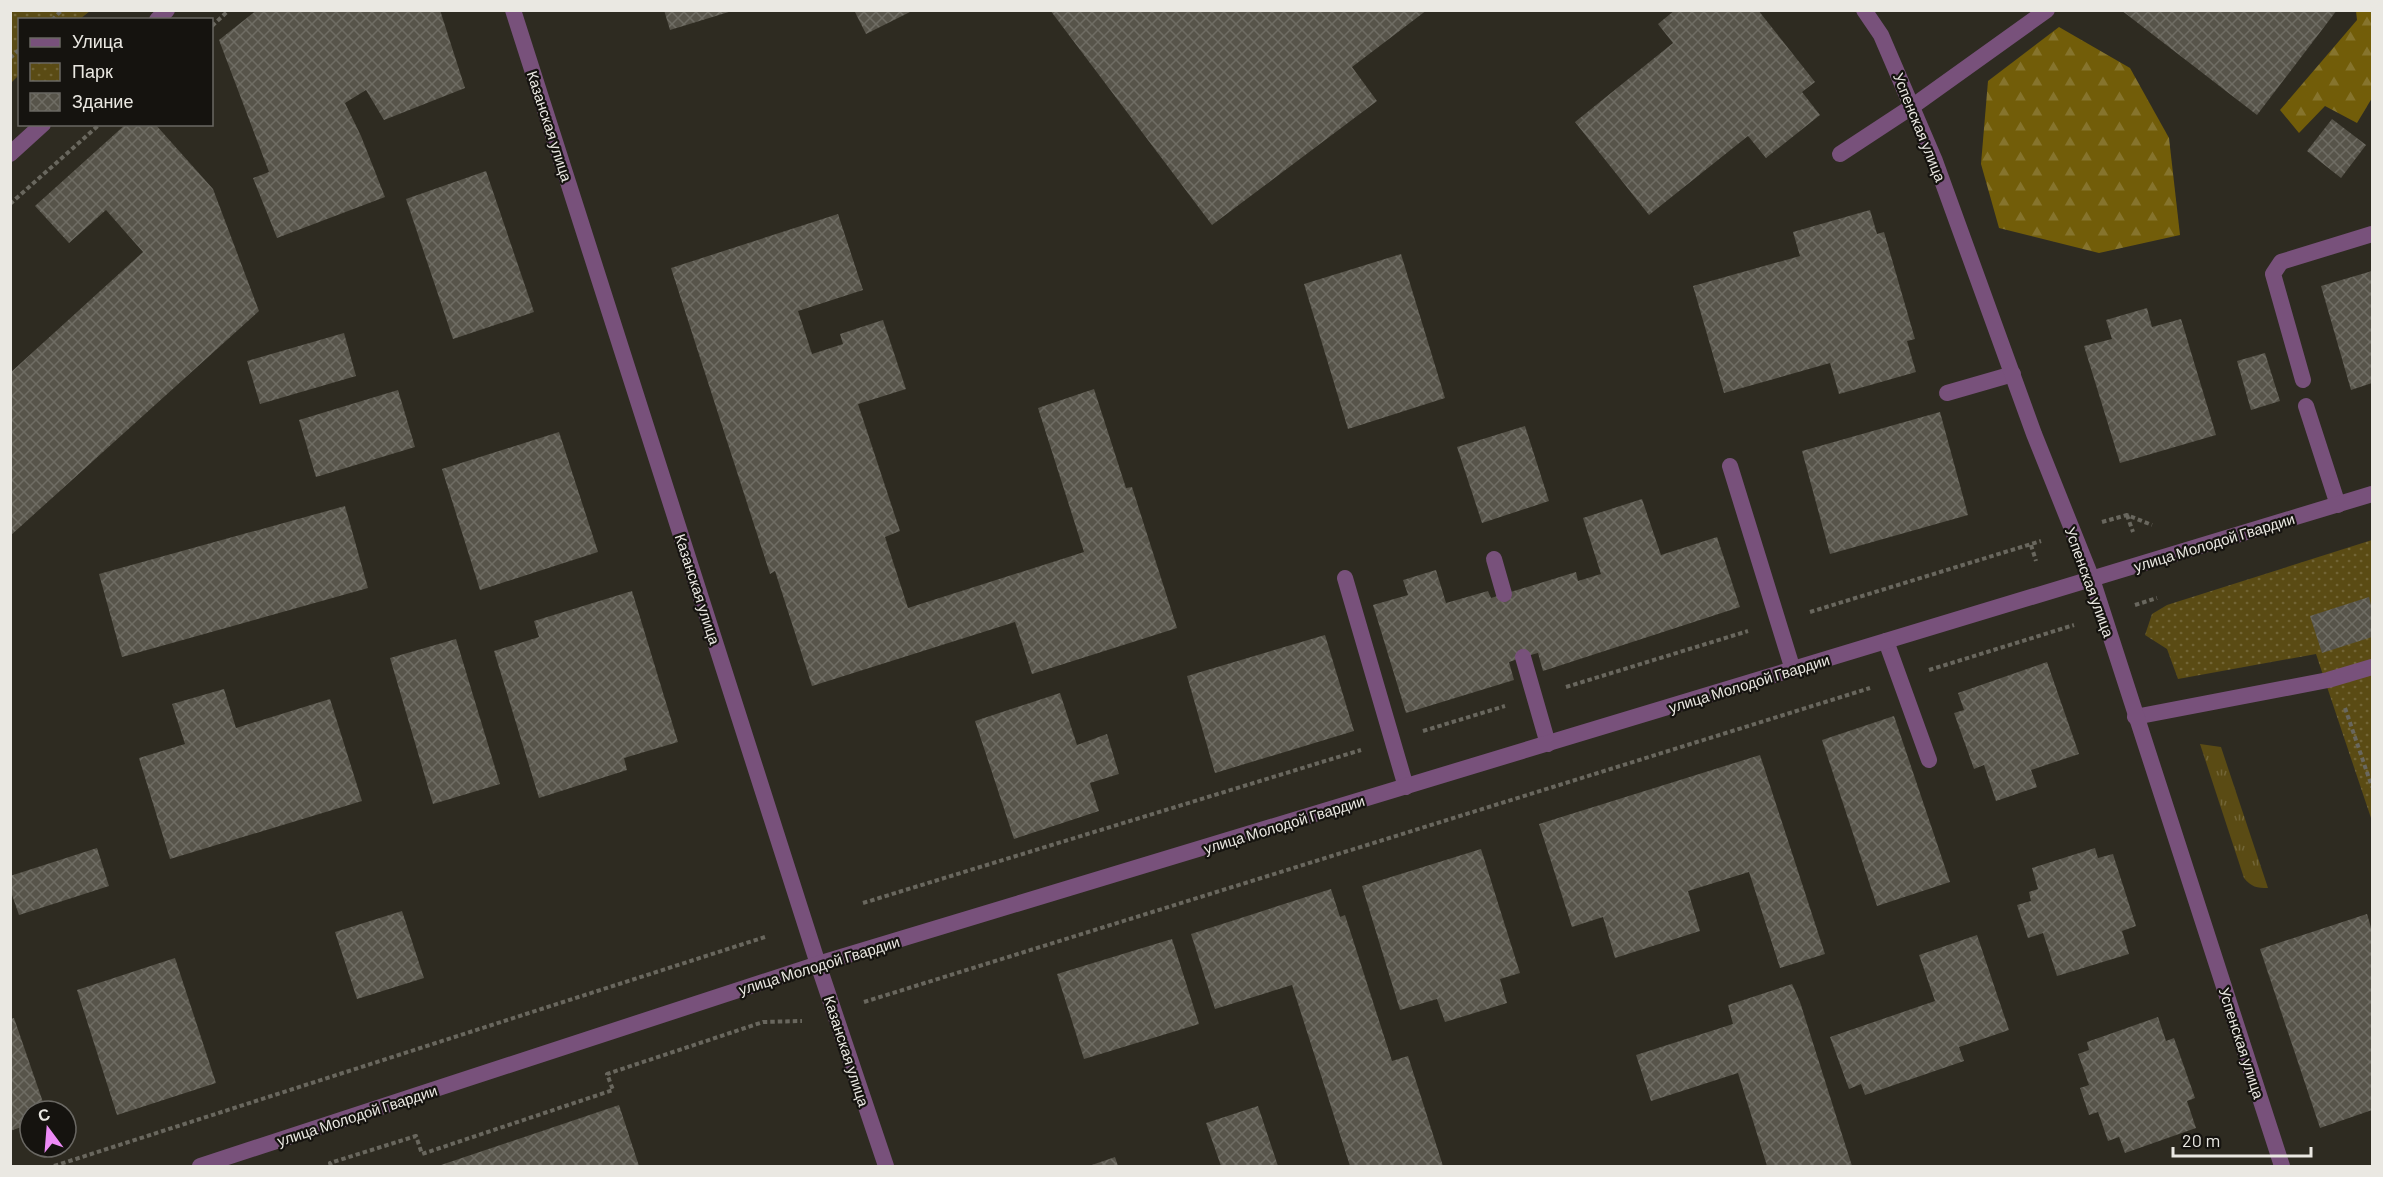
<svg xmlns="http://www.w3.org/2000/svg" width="2383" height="1177" viewBox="0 0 2383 1177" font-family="Barlow,sans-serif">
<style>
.grass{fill:url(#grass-tufts)}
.forest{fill:url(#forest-firs)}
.park{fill:url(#park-dots)}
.building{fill:url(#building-cross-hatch)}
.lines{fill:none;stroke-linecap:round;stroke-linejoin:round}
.path{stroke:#69675e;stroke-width:4;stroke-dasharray:4.5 3;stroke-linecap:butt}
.service{stroke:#78517b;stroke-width:16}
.minor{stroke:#78517b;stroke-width:16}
.labels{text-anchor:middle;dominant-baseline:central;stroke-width:4.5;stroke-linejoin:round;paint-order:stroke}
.street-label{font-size:15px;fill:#eae8e2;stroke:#15130f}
</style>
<defs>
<pattern id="grass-tufts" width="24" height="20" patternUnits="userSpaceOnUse" patternTransform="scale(1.5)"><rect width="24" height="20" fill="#5a4b14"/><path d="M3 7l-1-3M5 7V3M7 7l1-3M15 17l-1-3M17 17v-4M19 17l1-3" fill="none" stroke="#726536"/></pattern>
<pattern id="forest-firs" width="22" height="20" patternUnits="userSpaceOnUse" patternTransform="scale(1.5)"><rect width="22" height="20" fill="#725d09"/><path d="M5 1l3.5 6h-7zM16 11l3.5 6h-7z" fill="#86742d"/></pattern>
<pattern id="park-dots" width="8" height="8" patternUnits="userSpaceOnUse" patternTransform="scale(1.5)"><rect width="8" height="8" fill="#5a4b14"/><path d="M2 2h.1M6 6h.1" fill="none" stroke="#726536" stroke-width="1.8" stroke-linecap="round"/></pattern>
<pattern id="building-cross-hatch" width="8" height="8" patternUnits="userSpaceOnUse" patternTransform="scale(1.5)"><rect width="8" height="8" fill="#57544a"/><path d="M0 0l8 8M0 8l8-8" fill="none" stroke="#6f6d64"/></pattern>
</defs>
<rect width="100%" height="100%" fill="#2e2b21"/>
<path class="grass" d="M 2200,744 L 2221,747 L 2268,888 C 2257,888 2251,887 2244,878 Z"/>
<g class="forest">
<path d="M 2356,11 L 2372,11 L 2372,98 L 2357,123 L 2325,106 L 2299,133 L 2280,110 L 2357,20 Z"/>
<path d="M 2059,27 L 2130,68 L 2169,138 L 2180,235 L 2099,253 L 1999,228 L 1981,164 L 1988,81 Z"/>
</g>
<g class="park">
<path d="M 11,10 L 89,10 L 90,11 L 80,19 L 20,20 L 19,75 L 11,83 Z"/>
<path d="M 2372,540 L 2372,821 L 2316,654 L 2178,679 L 2167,649 L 2145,635 L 2152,614 L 2167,605 Z"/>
</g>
<g class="building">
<path d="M 257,10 L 440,10 L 465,88 L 384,120 L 366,90 L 345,103 L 361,136 L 385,197 L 277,238 L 253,178 L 269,172 L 219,40 Z"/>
<path d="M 664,10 L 732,10 L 732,11 L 670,30 Z"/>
<path d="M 854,10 L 914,10 L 866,34 Z"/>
<path d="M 1050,10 L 1427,10 L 1352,67 L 1377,101 L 1212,225 Z"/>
<path d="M 1675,10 L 1758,10 L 1815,82 L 1802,92 L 1820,115 L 1766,158 L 1748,136 L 1649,215 L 1575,122 L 1673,43 L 1658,24 Z"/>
<path d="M 2121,10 L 2337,10 L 2257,115 Z"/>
<path d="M 2332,119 L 2366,145 L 2341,178 L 2307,151 Z"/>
<path d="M 126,124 L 155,124 L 213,189 L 259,311 L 10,536 L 10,373 L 143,252 L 106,210 L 69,243 L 35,206 Z"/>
<path d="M 486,171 L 534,312 L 453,339 L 406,199 Z"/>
<path d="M 1870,210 L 1877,234 L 1884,232 L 1915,339 L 1907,341 L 1916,372 L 1839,394 L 1830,363 L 1724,393 L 1693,286 L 1800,256 L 1793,232 Z"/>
<path d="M 838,214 L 863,290 L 798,311 L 812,354 L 843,344 L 840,334 L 883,320 L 906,389 L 858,404 L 900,531 L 885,537 L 908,608 L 1084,552 L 1038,408 L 1094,389 L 1126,488 L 1132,487 L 1177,628 L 1032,674 L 1015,622 L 812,686 L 775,571 L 770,574 L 671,268 Z"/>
<path d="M 1401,254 L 1445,398 L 1348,429 L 1304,284 Z"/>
<path d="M 2372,271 L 2372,383 L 2351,390 L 2321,286 Z"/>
<path d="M 2147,308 L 2152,327 L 2181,319 L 2216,435 L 2120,463 L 2084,346 L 2112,339 L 2106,320 Z"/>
<path d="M 344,333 L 356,376 L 260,404 L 247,361 Z"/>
<path d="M 2265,353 L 2280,401 L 2251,410 L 2237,361 Z"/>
<path d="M 398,390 L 415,447 L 316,477 L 299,420 Z"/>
<path d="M 1940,412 L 1968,515 L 1830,554 L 1802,451 Z"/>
<path d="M 1525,426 L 1549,501 L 1482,523 L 1457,447 Z"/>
<path d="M 559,432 L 598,552 L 480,590 L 442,469 Z"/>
<path d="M 1642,499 L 1661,555 L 1717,537 L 1740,607 L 1543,671 L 1538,653 L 1523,657 L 1509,662 L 1514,680 L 1406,713 L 1373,605 L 1408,595 L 1403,580 L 1436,570 L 1446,603 L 1488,591 L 1491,598 L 1576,572 L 1578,581 L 1601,574 L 1583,518 Z"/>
<path d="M 345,506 L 368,588 L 122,657 L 99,574 Z"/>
<path d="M 632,591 L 678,742 L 624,758 L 627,770 L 539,798 L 494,651 L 539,637 L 534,621 Z"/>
<path d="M 2369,597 L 2372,609 L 2372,637 L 2322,653 L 2310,616 Z"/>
<path d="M 1325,635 L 1354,731 L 1215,773 L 1187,676 Z"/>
<path d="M 456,639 L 500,784 L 433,804 L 390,658 Z"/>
<path d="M 2047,662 L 2079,754 L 2031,770 L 2037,787 L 1996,801 L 1984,765 L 1974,769 L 1954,713 L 1964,710 L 1958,693 Z"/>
<path d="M 224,689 L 236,728 L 330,699 L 362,801 L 170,859 L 139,758 L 185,744 L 172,704 Z"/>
<path d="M 1060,693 L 1077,745 L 1107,734 L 1119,774 L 1090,783 L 1099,811 L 1014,839 L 975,721 Z"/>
<path d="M 1894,716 L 1950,882 L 1877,906 L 1822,740 Z"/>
<path d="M 1760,755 L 1825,954 L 1780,968 L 1749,872 L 1688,891 L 1700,931 L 1615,958 L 1603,917 L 1572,927 L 1539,824 Z"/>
<path d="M 97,848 L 109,886 L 19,915 L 10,889 L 10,876 Z"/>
<path d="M 2095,848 L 2098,858 L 2113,854 L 2136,926 L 2122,931 L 2129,954 L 2057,976 L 2043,933 L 2028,938 L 2017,905 L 2031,901 L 2029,892 L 2038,889 L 2032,868 Z"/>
<path d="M 1481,849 L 1520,973 L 1500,979 L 1507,1003 L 1445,1022 L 1437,999 L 1400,1010 L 1362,886 Z"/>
<path d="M 1331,889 L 1340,917 L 1345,915 L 1392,1061 L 1408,1056 L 1443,1166 L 1350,1166 L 1292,985 L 1215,1009 L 1191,934 Z"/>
<path d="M 402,911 L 424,978 L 357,999 L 335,932 Z"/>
<path d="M 2367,914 L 2372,931 L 2372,1110 L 2320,1128 L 2260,949 Z"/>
<path d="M 1977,935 L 2009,1030 L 1959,1047 L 1964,1061 L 1865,1095 L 1861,1084 L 1849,1089 L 1830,1037 L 1935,1001 L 1919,955 Z"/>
<path d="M 1172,939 L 1199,1024 L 1084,1059 L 1057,974 Z"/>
<path d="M 175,958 L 216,1083 L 117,1115 L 77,990 Z"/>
<path d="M 1792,984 L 1800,1002 L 1852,1166 L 1767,1166 L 1738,1073 L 1651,1101 L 1636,1055 L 1733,1024 L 1728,1005 Z"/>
<path d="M 2158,1017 L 2166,1041 L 2174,1038 L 2195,1098 L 2187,1101 L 2196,1128 L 2125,1153 L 2119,1137 L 2108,1141 L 2098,1112 L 2089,1115 L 2080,1088 L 2089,1085 L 2078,1054 L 2089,1050 L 2087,1042 Z"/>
<path d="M 14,1018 L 46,1111 L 30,1111 L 30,1124 L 10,1131 L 10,1019 Z"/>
<path d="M 619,1105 L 639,1166 L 438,1166 Z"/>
<path d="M 1258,1106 L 1278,1166 L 1221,1166 L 1206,1123 Z"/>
<path d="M 1115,1157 L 1118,1166 L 1089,1166 Z"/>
</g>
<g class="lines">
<g class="path">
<path d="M 52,20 L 62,10"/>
<path d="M 212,26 L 229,10"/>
<path d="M 10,58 L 20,49"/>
<path d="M 10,204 L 100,124"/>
<path d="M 2127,515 L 2133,532"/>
<path d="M 2102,522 L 2127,515 L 2152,525"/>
<path d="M 2031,545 L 2036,561"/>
<path d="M 2135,605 L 2157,598"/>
<path d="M 1810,612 L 2041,541"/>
<path d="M 1929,670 L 2074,625"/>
<path d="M 1566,687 L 1748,631"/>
<path d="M 2345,708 L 2372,787"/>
<path d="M 1423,731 L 1505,706"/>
<path d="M 863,903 L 1361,750"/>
<path d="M 864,1002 L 1870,688"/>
<path d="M 54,1166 L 765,937"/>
<path d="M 331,1166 L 330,1163 L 416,1136 L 422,1154 L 613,1090 L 607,1074 L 763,1022 L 802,1021"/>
</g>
<g class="service">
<path d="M 1840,154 L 1913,106 L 2047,10"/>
<path d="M 2303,380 L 2273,274 L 2281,262 L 2372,234"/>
<path d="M 1947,393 L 2013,374"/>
<path d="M 2306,406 L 2338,505"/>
<path d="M 1730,466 L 1793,670"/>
<path d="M 1494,559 L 1504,594"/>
<path d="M 1345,578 L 1406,787"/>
<path d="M 1886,641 L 1929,760"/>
<path d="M 1523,657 L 1548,744"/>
<path d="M 2135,717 L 2328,680 L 2372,667"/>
</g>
<g class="minor">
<path d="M 513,10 L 818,964 L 886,1166"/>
<path d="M 1864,10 L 1881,35 L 1935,161 L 2034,434 L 2092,579 L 2282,1166"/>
<path d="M 157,20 L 167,10"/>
<path d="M 10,154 L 43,124"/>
<path d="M 200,1166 L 818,964 L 2372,494"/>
</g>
</g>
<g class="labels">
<g class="street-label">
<text transform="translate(550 126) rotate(72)">Казанская улица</text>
<text transform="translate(1920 127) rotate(68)">Успенская улица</text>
<text transform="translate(2214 542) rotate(-17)">улица Молодой Гвардии</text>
<text transform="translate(2090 582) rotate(70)">Успенская улица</text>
<text transform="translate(698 589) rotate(72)">Казанская улица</text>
<text transform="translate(1749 683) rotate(-17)">улица Молодой Гвардии</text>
<text transform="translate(1284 824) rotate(-17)">улица Молодой Гвардии</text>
<text transform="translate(819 965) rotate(-17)">улица Молодой Гвардии</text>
<text transform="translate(2242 1043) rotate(72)">Успенская улица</text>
<text transform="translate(847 1051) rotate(72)">Казанская улица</text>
<text transform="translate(357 1115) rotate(-18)">улица Молодой Гвардии</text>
</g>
</g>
<rect width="2383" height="1177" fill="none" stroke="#eae8e2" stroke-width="24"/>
<rect x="18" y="18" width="195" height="108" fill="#15130f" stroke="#6a6863" stroke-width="1.5"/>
<rect x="30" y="38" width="30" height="9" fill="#78517b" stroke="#6a6863" stroke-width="1.5"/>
<text x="72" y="48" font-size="18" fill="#eae8e2">Улица</text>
<rect x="30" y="63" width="30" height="18" fill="url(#park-dots)" stroke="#6a6863" stroke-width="1.5"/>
<text x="72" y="78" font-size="18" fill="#eae8e2">Парк</text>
<rect x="30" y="93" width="30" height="18" fill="url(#building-cross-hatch)" stroke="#6a6863" stroke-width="1.5"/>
<text x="72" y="108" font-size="18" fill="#eae8e2">Здание</text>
<g transform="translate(48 1129) rotate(344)"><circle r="28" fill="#15130f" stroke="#6a6863" stroke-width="1.5"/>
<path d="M0-4.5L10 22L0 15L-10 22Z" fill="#ee8bf7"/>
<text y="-9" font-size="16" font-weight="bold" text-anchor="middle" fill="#eae8e2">С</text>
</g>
<path d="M2173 1147v9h138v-9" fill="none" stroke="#eae8e2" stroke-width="3"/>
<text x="2182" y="1147" font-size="18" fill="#eae8e2" stroke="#15130f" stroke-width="4.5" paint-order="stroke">20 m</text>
</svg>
